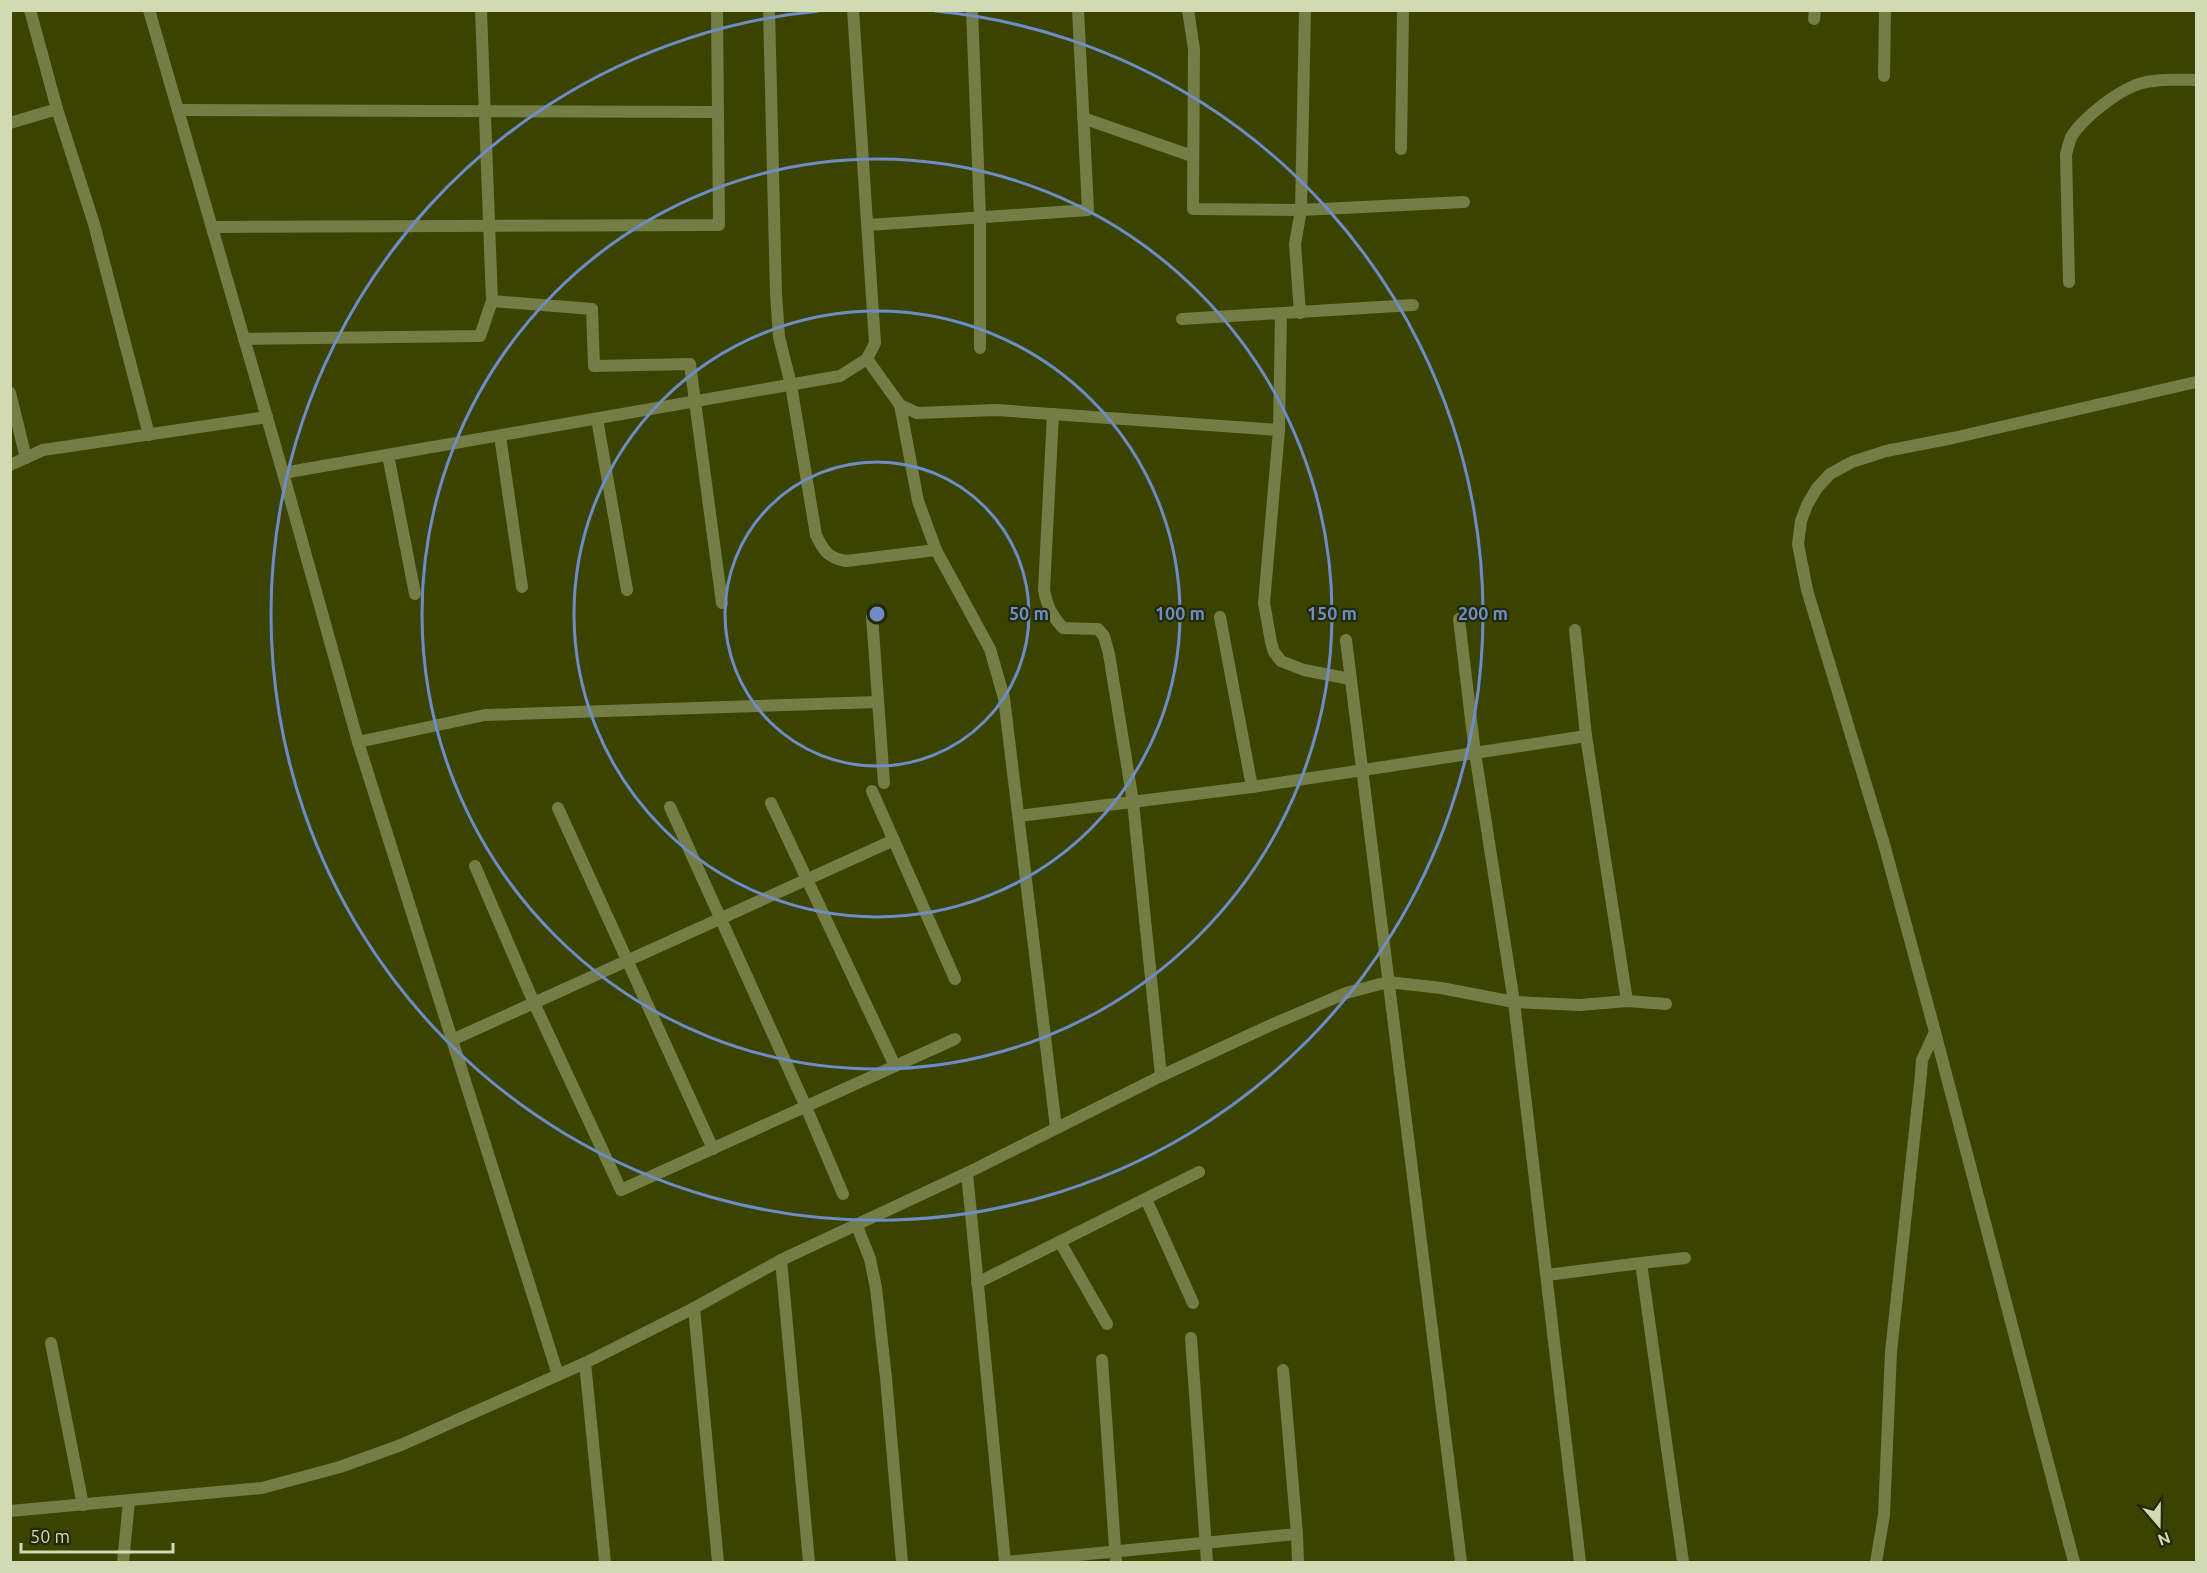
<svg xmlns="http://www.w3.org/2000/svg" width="2207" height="1573" viewBox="0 0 2207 1573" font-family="Ubuntu,sans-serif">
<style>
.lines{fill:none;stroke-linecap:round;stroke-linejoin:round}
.lane{stroke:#737d45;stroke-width:12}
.street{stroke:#737d45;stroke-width:12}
.ring{fill:none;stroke:#6e8dc7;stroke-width:3}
.centre{fill:#6e8dc7;stroke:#232805;stroke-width:3}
.ring-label{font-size:18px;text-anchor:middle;font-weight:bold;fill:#6e8dc7;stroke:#232805;stroke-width:4.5;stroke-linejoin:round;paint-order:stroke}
</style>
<rect width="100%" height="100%" fill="#3b4300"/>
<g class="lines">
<path class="lane" d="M 51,1343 L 83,1505"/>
<g class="street">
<path d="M 30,10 L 57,109 L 94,224 L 149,435"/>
<path d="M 149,10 L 283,473 L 358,742 L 558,1375"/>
<path d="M 769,10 L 776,294 L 779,337 L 791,385 L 816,535 C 823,550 828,558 846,561 L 936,550"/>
<path d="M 972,10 L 980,217 L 980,348"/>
<path d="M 1188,10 L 1194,49 L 1193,209 L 1301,210 L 1464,202"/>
<path d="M 1814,19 L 1815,10"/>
<path d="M 1884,76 L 1885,10"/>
<path d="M 178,110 L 718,112"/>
<path d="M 1083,118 L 1192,156"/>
<path d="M 10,123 L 57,109"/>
<path d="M 1401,149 L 1403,10"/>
<path d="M 868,225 L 1088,210 L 1078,10"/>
<path d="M 212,227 L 719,225 L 717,10"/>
<path d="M 2069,282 L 2066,155 C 2067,150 2069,143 2071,137 C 2083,118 2115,93 2136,85 C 2155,78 2177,80 2196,80"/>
<path d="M 492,301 L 592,309 L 594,366 L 690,364 L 722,603"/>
<path d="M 1300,313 L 1295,244 L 1301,210 L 1305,10"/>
<path d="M 1182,319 L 1413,305"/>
<path d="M 244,339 L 480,336 L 492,301 L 481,10"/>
<path d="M 867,359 L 900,405 L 917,413 L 996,410 L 1279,430 L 1281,314"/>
<path d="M 10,393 L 26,458"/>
<path d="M 900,405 L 918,501 L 936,550 L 990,649 L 1004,698 L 1056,1128"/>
<path d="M 1053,414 L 1044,590 C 1047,606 1052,616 1063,628 L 1098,629 L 1104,636 L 1109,654 L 1133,802 L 1161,1076"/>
<path d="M 597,419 L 627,590"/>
<path d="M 1279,430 L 1264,603 L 1271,642 L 1274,652 L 1281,661 L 1304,670 L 1350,679"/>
<path d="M 500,436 L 522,587"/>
<path d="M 388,455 L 415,594"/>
<path d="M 10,465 L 43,450 L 267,417"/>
<path d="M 283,473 L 840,376 L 867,359 L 875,343 L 853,10"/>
<path d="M 872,616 L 884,783"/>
<path d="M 1220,617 L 1252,787"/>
<path d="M 1459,619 L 1475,753 L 1514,1002 L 1580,1562"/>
<path d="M 1575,630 L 1586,736 L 1627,1001"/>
<path d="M 1346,640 L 1461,1562"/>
<path d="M 358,742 L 485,715 L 878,702"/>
<path d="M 872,791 L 955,979"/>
<path d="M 771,803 L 895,1066"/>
<path d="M 670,807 L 806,1107 L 843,1194"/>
<path d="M 558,808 L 713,1149"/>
<path d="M 1019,816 L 1252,787 L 1586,736"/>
<path d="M 475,866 L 534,1003 L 621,1190 L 955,1039"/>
<path d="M 452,1040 L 894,840"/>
<path d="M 967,1173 L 1005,1562"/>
<path d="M 1146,1199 L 1193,1303"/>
<path d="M 857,1226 L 870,1259 L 876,1288 L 886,1378 L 902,1562"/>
<path d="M 1060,1242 L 1107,1324"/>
<path d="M 781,1260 L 809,1562"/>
<path d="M 1547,1275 L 1641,1263"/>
<path d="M 977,1283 L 1199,1172"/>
<path d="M 694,1308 L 718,1562"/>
<path d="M 1191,1338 L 1207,1562"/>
<path d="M 1102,1360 L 1116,1562"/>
<path d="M 585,1363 L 605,1562"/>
<path d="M 1283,1370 L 1297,1534 L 1298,1562"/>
<path d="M 10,1511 L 262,1488 L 340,1467 L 401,1445 L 585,1363 L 694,1308 L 781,1260 L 967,1173 L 1161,1076 L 1271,1025 L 1346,993 L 1388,982 L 1441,988 L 1514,1002 L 1580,1005 L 1627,1001 L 1666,1004"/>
<path d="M 123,1562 L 129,1501"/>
<path d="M 1005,1562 L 1297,1534"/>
<path d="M 1683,1562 L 1641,1263 L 1685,1258"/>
<path d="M 1876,1562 L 1884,1515 L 1891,1352 L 1921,1074 L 1922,1060 L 1935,1032"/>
<path d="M 2074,1562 L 1935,1032 L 1884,844 L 1807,590 L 1798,544 L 1801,521 L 1807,505 L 1817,488 L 1830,474 L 1852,462 L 1886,451 L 1953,438 L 2196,382"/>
</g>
</g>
<g class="ring">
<circle cx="877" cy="614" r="152"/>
<circle cx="877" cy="614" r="303"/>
<circle cx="877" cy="614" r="455"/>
<path d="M935 11A606 606 0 1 1 819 11"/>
</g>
<circle cx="877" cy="614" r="9" class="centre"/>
<g class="ring-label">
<text x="1029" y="620">50 m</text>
<text x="1180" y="620">100 m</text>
<text x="1332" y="620">150 m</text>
<text x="1483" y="620">200 m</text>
</g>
<rect width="2207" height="1573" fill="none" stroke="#d2dab3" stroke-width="24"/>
<g transform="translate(2159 1525) rotate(160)" stroke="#232805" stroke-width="4.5" paint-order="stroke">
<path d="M0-4.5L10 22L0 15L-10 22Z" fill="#d2dab3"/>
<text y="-9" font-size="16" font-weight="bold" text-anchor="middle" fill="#d2dab3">N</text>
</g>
<path d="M21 1543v9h152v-9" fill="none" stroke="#d2dab3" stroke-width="3"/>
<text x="30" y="1543" font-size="18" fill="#d2dab3" stroke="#232805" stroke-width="4.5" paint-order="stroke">50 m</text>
</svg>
